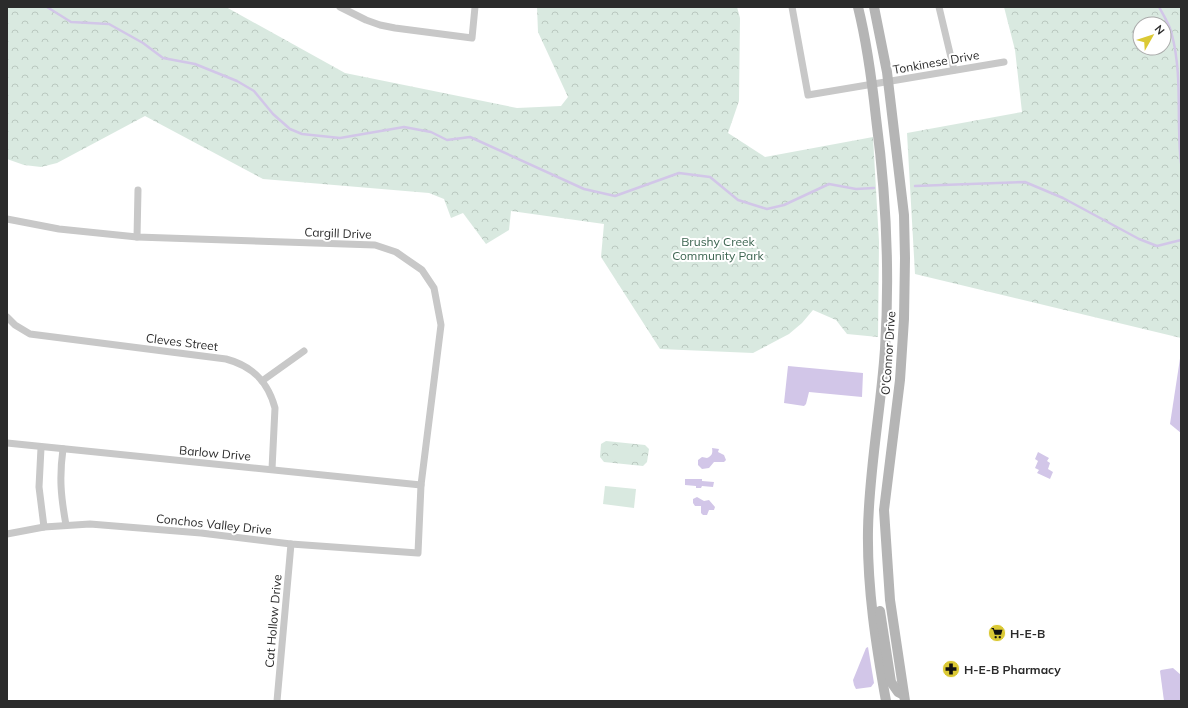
<svg xmlns="http://www.w3.org/2000/svg" width="1188" height="708" viewBox="0 0 1188 708" font-family="Mulish,sans-serif">
<style>
.park{fill:url(#park-crowns);fill-rule:evenodd}
.pitch{fill:#d9e9e0}
.water{fill:#d2c6e8}
.lines{fill:none;stroke-linecap:round;stroke-linejoin:round}
.stream{stroke:#d2c6e8;stroke-width:2.5}
.street{stroke:#c8c8c8;stroke-width:7}
.secondary{stroke:#b5b5b5;stroke-width:10}
.labels{text-anchor:middle;dominant-baseline:central;stroke-width:4;stroke-linejoin:round;paint-order:stroke}
.street-label{font-size:12px;fill:#2b2b2b;stroke:#fff}
.park-label{font-size:12px;fill:#3c6450;stroke:#fff}
.poi-label{font-size:12px;font-weight:bold;fill:#2b2b2b;stroke:#fff;text-anchor:start}
</style>
<defs>
<pattern id="park-crowns" width="20" height="18" patternUnits="userSpaceOnUse"><rect width="20" height="18" fill="#d9e9e0"/><path d="M2 6a3 3 0 1 1 6 0M12 15a3 3 0 1 1 6 0" fill="none" stroke="#bac8c0"/></pattern>
</defs>
<rect width="100%" height="100%" fill="#fff"/>
<g class="park">
<path d="M 7,7 L 226,7 L 345,73 L 517,108 L 561,106 L 568,97 L 538,32 L 537,7 L 737,7 L 740,18 L 739,101 L 728,133 L 765,157 L 873,137 L 879,242 L 878,337 L 847,334 L 836,320 L 813,310 L 802,323 L 789,334 L 753,353 L 660,349 L 601,257 L 604,224 L 511,211 L 509,230 L 486,244 L 463,213 L 451,218 L 444,199 L 429,193 L 263,179 L 145,116 L 57,163 L 41,167 L 24,165 L 7,159 Z"/>
<path d="M 1004,7 L 1181,7 L 1181,338 L 915,274 L 907,133 L 1022,112 L 1015,50 ZM 1140,24 L 1164,24 L 1164,48 L 1140,48 Z"/>
<path d="M 606,441 L 645,445 L 649,449 L 647,462 L 643,466 L 604,462 L 600,457 L 601,444 Z"/>
</g>
<g class="pitch">
<path d="M 610,445 L 640,448 L 639,462 L 609,459 Z"/>
<path d="M 605,486 L 636,489 L 634,508 L 603,504 Z"/>
</g>
<g class="water">
<path d="M 1181,352 L 1181,433 L 1170,424 Z"/>
<path d="M 788,366 L 863,373 L 862,397 L 809,392 L 806,404 L 804,406 L 784,403 Z"/>
<path d="M 712,448 L 719,449 L 718,452 L 724,455 L 726,460 L 724,462 L 714,462 L 709,468 L 702,469 L 698,465 L 698,460 L 702,457 L 707,458 C 712,456 713,453 712,448 Z"/>
<path d="M 1038,452 L 1049,458 L 1047,461 L 1050,463 L 1048,469 L 1053,472 L 1050,479 L 1037,473 L 1039,470 L 1035,468 L 1038,461 L 1035,459 Z"/>
<path d="M 685,479 L 702,479 L 702,481 L 714,482 L 713,487 L 702,486 L 701,488 L 696,488 L 696,486 L 685,485 Z"/>
<path d="M 697,497 L 704,501 L 709,500 L 715,507 L 714,510 L 709,510 L 707,515 L 703,515 L 701,513 L 701,506 L 695,506 L 693,503 L 693,499 Z"/>
<path d="M 868,647 L 874,683 L 871,687 L 856,689 L 854,685 L 853,680 L 866,648 Z"/>
<path d="M 1173,668 L 1181,675 L 1181,701 L 1164,701 L 1160,671 L 1161,670 Z"/>
</g>
<g class="lines">
<g class="stream">
<path d="M 47,7 L 71,22 L 109,24 L 143,43 L 163,58 L 195,64 L 237,81 L 254,91 L 273,114 L 290,129 L 302,134 L 340,138 L 404,127 L 431,132 L 447,140 L 470,137 L 584,189 L 615,196 L 679,173 L 710,177 L 738,200 L 767,209 L 784,205 L 829,184 L 856,189 L 874,188"/>
<path d="M 1159,7 C 1164,16 1170,25 1172,35 C 1183,78 1176,120 1181,163"/>
<path d="M 915,186 L 1025,182 L 1063,198 L 1139,239 L 1157,246 L 1181,240"/>
</g>
<g class="street">
<path d="M 340,7 L 366,20 L 380,25 L 395,28 L 472,38 L 475,7"/>
<path d="M 792,7 L 808,95 L 1004,62"/>
<path d="M 939,7 L 954,70"/>
<path d="M 7,219 L 59,229 L 137,237 L 375,245 L 396,252 L 422,270 L 434,288 L 441,325 L 421,485 L 418,553 L 291,544 L 201,533 L 90,524 L 44,527 L 7,534"/>
<path d="M 137,237 L 138,190"/>
<path d="M 7,317 L 15,325 L 30,334 L 226,359 C 253,366 268,382 275,408 L 272,469"/>
<path d="M 262,381 L 304,351"/>
<path d="M 7,443 L 421,485"/>
<path d="M 41,448 L 39,487 L 44,527"/>
<path d="M 63,449 C 59,478 61,497 66,525"/>
<path d="M 277,701 L 291,544"/>
</g>
<g class="secondary">
<path d="M 858,7 C 867,43 872,81 876,118 C 886,194 890,271 885,349 C 881,409 869,469 868,530 C 867,587 876,646 886,701"/>
<path d="M 874,7 L 887,72 L 904,215 L 905,258 L 904,319 L 900,380 L 884,510 L 890,600 L 905,701"/>
<path d="M 880,611 L 891,682 L 898,692 L 904,695"/>
</g>
</g>
<defs>
<symbol id="supermarket-disc" viewBox="-11 -11 22 22"><circle r="9.5" fill="#dbc935" stroke="#fff"/><path d="M-6-5.5h2.5l.6 2H6L4.5 2H-2.5L-4.4-4H-6ZM-1.5 3.2a1.3 1.3 0 1 0 .1 0ZM3 3.2a1.3 1.3 0 1 0 .1 0Z" fill="#111"/></symbol>
<symbol id="pharmacy-disc" viewBox="-11 -11 22 22"><circle r="9.5" fill="#dbc935" stroke="#fff"/><path d="M-2-6h4v4h4v4h-4v4h-4v-4h-4v-4h4Z" fill="#111"/></symbol>
</defs>
<g fill-rule="evenodd">
<use href="#supermarket-disc" x="987" y="623" width="20" height="20"/>
<use href="#pharmacy-disc" x="941" y="659" width="20" height="20"/>
</g>
<g class="labels">
<g class="street-label">
<text transform="translate(936 62) rotate(-10)">Tonkinese Drive</text>
<text transform="translate(338 233) rotate(2)">Cargill Drive</text>
<text transform="translate(182 342) rotate(7)">Cleves Street</text>
<text transform="translate(888 353) rotate(-86)">O'Connor Drive</text>
<text transform="translate(215 453) rotate(5)">Barlow Drive</text>
<text transform="translate(214 524) rotate(6)">Conchos Valley Drive</text>
<text transform="translate(273 621) rotate(-85)">Cat Hollow Drive</text>
</g>
<g class="park-label">
<text x="718" y="241">Brushy Creek<tspan x="718" dy="14">Community Park</tspan></text>
</g>
<g class="poi-label">
<text x="1010" y="633">H-E-B</text>
<text x="964" y="669">H-E-B Pharmacy</text>
</g>
</g>
<rect width="1188" height="708" fill="none" stroke="#2b2b2b" stroke-width="16"/>
<g transform="translate(1152 36) rotate(51)"><circle r="19" fill="#ffffff" stroke="#aaaaaa"/>
<path d="M0-3L7 15L0 10L-7 15Z" fill="#dbc935"/>
<text y="-6" font-size="11" font-weight="bold" text-anchor="middle" fill="#2b2b2b">N</text>
</g>
</svg>
